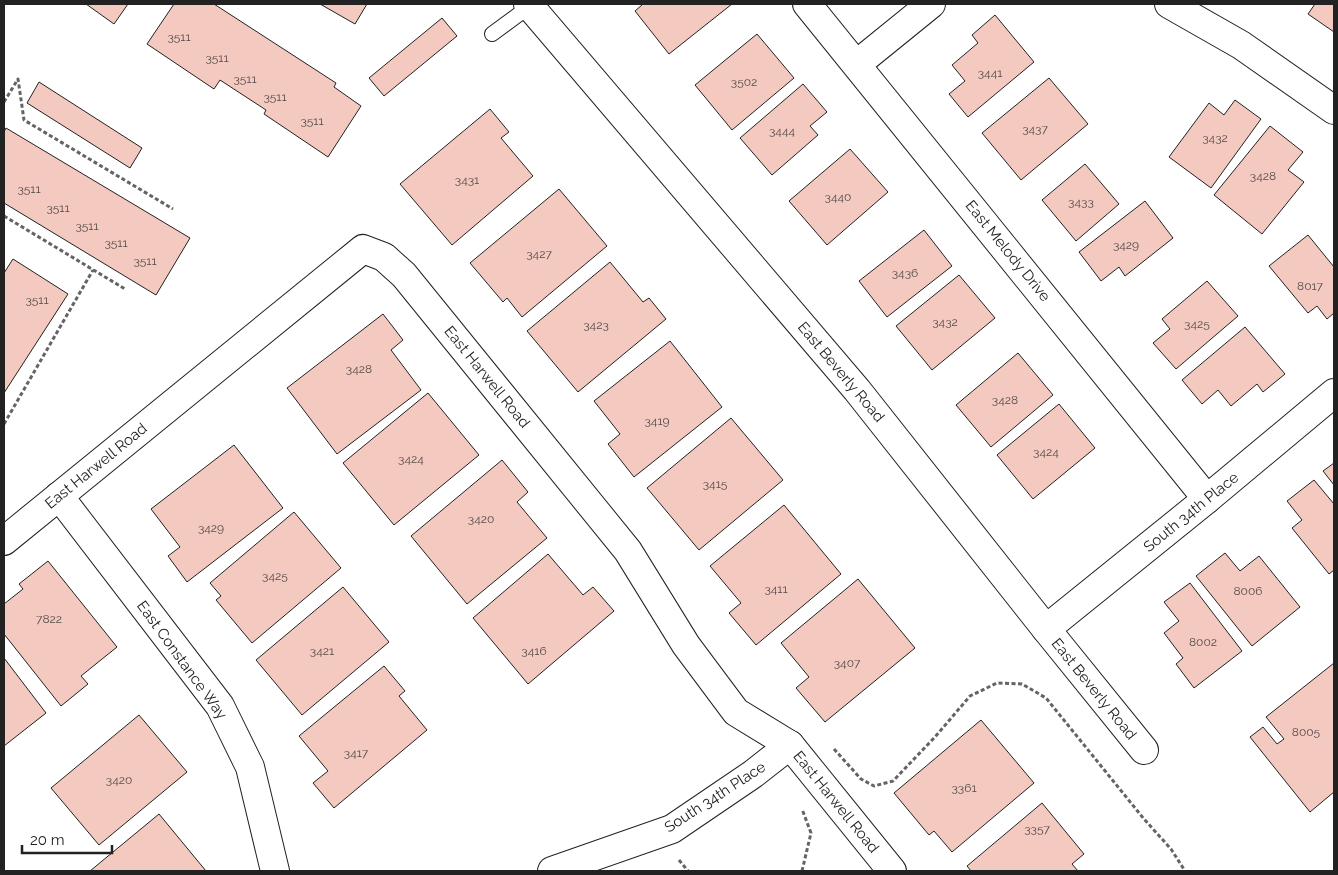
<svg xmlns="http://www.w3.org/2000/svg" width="1338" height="875" viewBox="0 0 1338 875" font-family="Raleway,sans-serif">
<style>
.building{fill:#f3c9c0;stroke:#222}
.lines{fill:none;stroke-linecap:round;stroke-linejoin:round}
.service-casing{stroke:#222;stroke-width:16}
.minor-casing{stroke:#222;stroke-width:30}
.path{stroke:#646464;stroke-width:3;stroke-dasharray:4 2.5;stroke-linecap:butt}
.service{stroke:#fff;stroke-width:14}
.minor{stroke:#fff;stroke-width:28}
.labels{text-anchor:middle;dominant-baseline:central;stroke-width:4;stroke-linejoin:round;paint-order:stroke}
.number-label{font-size:12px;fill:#564c4a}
.street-label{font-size:15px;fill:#222;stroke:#fff}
</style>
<rect width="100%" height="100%" fill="#fff"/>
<g class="building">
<path d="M 86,4 L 128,4 L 114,24 Z"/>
<path d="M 174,4 L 214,4 L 336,83 L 334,87 L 361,106 L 328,157 L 264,114 L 266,110 L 220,80 L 214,89 L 147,44 Z"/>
<path d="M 320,4 L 367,4 L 355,24 Z"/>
<path d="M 643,4 L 732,4 L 669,54 L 635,11 Z"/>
<path d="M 1315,4 L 1334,4 L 1334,32 L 1308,14 Z"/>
<path d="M 995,15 L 1034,62 L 968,117 L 949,94 L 965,81 L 952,65 L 978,43 L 972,35 Z"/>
<path d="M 442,18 L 457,36 L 384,96 L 369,78 Z"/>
<path d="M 757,34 L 794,78 L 732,130 L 695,85 Z"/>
<path d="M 1049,78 L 1088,124 L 1021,180 L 982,133 Z"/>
<path d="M 39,82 L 142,148 L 130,168 L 27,103 Z"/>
<path d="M 803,84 L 827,112 L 810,126 L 818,135 L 772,175 L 740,138 Z"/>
<path d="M 1235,100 L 1261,119 L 1211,188 L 1169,157 L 1209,103 L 1224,115 Z"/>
<path d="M 490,109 L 509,132 L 501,138 L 533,176 L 452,245 L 400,184 Z"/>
<path d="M 1270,126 L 1303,152 L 1288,170 L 1304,182 L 1262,234 L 1214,195 Z"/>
<path d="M 6,128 L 190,238 L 156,295 L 4,203 L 4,132 Z"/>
<path d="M 850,149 L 888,192 L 827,245 L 789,201 Z"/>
<path d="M 1085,164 L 1119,204 L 1076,241 L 1042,200 Z"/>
<path d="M 559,189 L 607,246 L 522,317 L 507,298 L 503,302 L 470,263 Z"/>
<path d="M 1145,201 L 1173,238 L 1125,276 L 1119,267 L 1101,281 L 1079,252 Z"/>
<path d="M 924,230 L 952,266 L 887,317 L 859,281 Z"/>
<path d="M 1308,235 L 1334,267 L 1334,313 L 1327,319 L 1317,306 L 1308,313 L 1269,266 Z"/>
<path d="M 13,259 L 68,294 L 4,393 L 4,273 Z"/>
<path d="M 610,262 L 643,302 L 649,298 L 666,319 L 578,392 L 527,331 Z"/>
<path d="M 959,275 L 995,318 L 932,370 L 896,326 Z"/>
<path d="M 1207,281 L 1238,316 L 1176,369 L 1153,343 L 1170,329 L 1162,319 Z"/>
<path d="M 383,314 L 403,340 L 391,350 L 421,390 L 337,454 L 287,388 Z"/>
<path d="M 1245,327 L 1285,374 L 1263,392 L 1257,384 L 1231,406 L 1218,390 L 1202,404 L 1182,380 Z"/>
<path d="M 670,341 L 722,407 L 634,477 L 608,444 L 620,434 L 594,401 Z"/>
<path d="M 1018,353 L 1053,395 L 991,447 L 956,405 Z"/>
<path d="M 428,393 L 479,455 L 394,525 L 343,463 Z"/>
<path d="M 1059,404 L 1095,448 L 1033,499 L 997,455 Z"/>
<path d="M 731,418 L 783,480 L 699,550 L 647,488 Z"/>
<path d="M 234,445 L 283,508 L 187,582 L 168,556 L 180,547 L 151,509 Z"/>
<path d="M 502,460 L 528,492 L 517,502 L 547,538 L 467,604 L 411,536 Z"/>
<path d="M 1334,463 L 1334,485 L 1323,471 Z"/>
<path d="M 1314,480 L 1334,504 L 1334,570 L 1329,574 L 1292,528 L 1302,520 L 1287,501 Z"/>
<path d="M 784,505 L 841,574 L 756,645 L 729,613 L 741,603 L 710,566 Z"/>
<path d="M 294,512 L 341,568 L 252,643 L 216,600 L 221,596 L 210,583 Z"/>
<path d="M 1225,553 L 1240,571 L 1259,556 L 1300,607 L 1252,646 L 1196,576 Z"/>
<path d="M 548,554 L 583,595 L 593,587 L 614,611 L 528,684 L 473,618 Z"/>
<path d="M 48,561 L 117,647 L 81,676 L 88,684 L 61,706 L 4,634 L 4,604 L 23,589 L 19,584 Z"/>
<path d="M 858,579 L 915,648 L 825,722 L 796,688 L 809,677 L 781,643 Z"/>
<path d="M 1190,583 L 1242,651 L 1194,688 L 1176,664 L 1183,658 L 1164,633 L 1179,621 L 1164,602 Z"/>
<path d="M 343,587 L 389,642 L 302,715 L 256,660 Z"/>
<path d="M 4,658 L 46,713 L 4,746 Z"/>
<path d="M 1334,663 L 1334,792 L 1310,812 L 1250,737 L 1263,727 L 1277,744 L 1284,739 L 1266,717 Z"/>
<path d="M 384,666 L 405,691 L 399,696 L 427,730 L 334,808 L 313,783 L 328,771 L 299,736 Z"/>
<path d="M 139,715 L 187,772 L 99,845 L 51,788 Z"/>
<path d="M 981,720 L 1034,783 L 952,852 L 934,831 L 929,835 L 894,793 Z"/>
<path d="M 1042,803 L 1084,854 L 1072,864 L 1078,871 L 971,871 L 967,866 Z"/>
<path d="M 159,814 L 206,871 L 90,871 Z"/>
</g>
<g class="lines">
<defs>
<path id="service" d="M 492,34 L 530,6"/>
<g id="minor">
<path d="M 528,4 L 857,390 L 1046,629 L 1144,750"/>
<path d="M 807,4 L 1207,499"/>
<path d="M 1169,4 L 1241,45 L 1334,110"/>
<path d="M 857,64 L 931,4"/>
<path d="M 59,496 L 220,706 L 250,767 L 275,871"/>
<path d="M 4,541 L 363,249 L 384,257 L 404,275 L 628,551 L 686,645 L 736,712 L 790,745 L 892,871"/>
<path d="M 1046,629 L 1207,499 L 1334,393"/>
<path d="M 552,871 L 672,829 L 753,774 L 790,745"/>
</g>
</defs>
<use href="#service" class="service-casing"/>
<use href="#minor" class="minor-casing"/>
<g class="path">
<path d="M 4,102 L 18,79 L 24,120 L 173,209"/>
<path d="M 4,216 L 125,289"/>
<path d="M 4,424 L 93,270"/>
<path d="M 834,749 L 861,779 L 874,786 L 893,781 L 935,737 L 970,696 L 997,683 L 1022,684 L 1046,698 L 1144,819 L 1171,849 L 1185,871"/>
<path d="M 679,860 L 688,871"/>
<path d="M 802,871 L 811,833 L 802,809"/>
</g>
<use href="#service" class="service"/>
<use href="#minor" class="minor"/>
</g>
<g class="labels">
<g class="number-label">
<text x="179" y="37">3511</text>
<text x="217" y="58">3511</text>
<text x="990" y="73">3441</text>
<text x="245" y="79">3511</text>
<text x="744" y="82">3502</text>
<text x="275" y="97">3511</text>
<text x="312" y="121">3511</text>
<text x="1035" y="129">3437</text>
<text x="782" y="131">3444</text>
<text x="1215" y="138">3432</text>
<text x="1263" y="176">3428</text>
<text x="467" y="180">3431</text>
<text x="29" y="189">3511</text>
<text x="838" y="197">3440</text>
<text x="1081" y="202">3433</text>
<text x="58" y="208">3511</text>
<text x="87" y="226">3511</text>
<text x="116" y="243">3511</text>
<text x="1126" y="245">3429</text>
<text x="539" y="254">3427</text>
<text x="145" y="261">3511</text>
<text x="905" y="273">3436</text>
<text x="1310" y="286">8017</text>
<text x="37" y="300">3511</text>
<text x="945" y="322">3432</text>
<text x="1197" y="324">3425</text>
<text x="596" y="325">3423</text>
<text x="359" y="369">3428</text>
<text x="1005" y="400">3428</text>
<text x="657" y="421">3419</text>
<text x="1046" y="452">3424</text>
<text x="411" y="459">3424</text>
<text x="715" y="484">3415</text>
<text x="481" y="519">3420</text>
<text x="211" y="528">3429</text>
<text x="275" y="576">3425</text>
<text x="776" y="589">3411</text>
<text x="1248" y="591">8006</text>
<text x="49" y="619">7822</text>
<text x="1203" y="642">8002</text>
<text x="322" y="651">3421</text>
<text x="534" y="651">3416</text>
<text x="847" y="663">3407</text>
<text x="1306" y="732">8005</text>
<text x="356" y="753">3417</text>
<text x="119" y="780">3420</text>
<text x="964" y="788">3361</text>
<text x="1037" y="829">3357</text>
</g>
<g class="street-label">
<text transform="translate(1008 251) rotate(51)">East Melody Drive</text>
<text transform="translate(841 372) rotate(50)">East Beverly Road</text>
<text transform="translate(487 377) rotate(51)">East Harwell Road</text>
<text transform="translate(96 466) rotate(-39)">East Harwell Road</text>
<text transform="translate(1191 512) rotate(-39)">South 34th Place</text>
<text transform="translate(182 660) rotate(54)">East Constance Way</text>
<text transform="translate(1094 689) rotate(51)">East Beverly Road</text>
<text transform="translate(715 797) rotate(-33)">South 34th Place</text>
<text transform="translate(836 802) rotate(51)">East Harwell Road</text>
</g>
</g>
<rect width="1338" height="875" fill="none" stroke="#222222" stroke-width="10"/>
<path d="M22 845v8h90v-8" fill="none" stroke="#222222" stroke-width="2.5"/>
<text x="30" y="845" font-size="15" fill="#222222" stroke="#ffffff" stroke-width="4" paint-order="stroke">20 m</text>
</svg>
